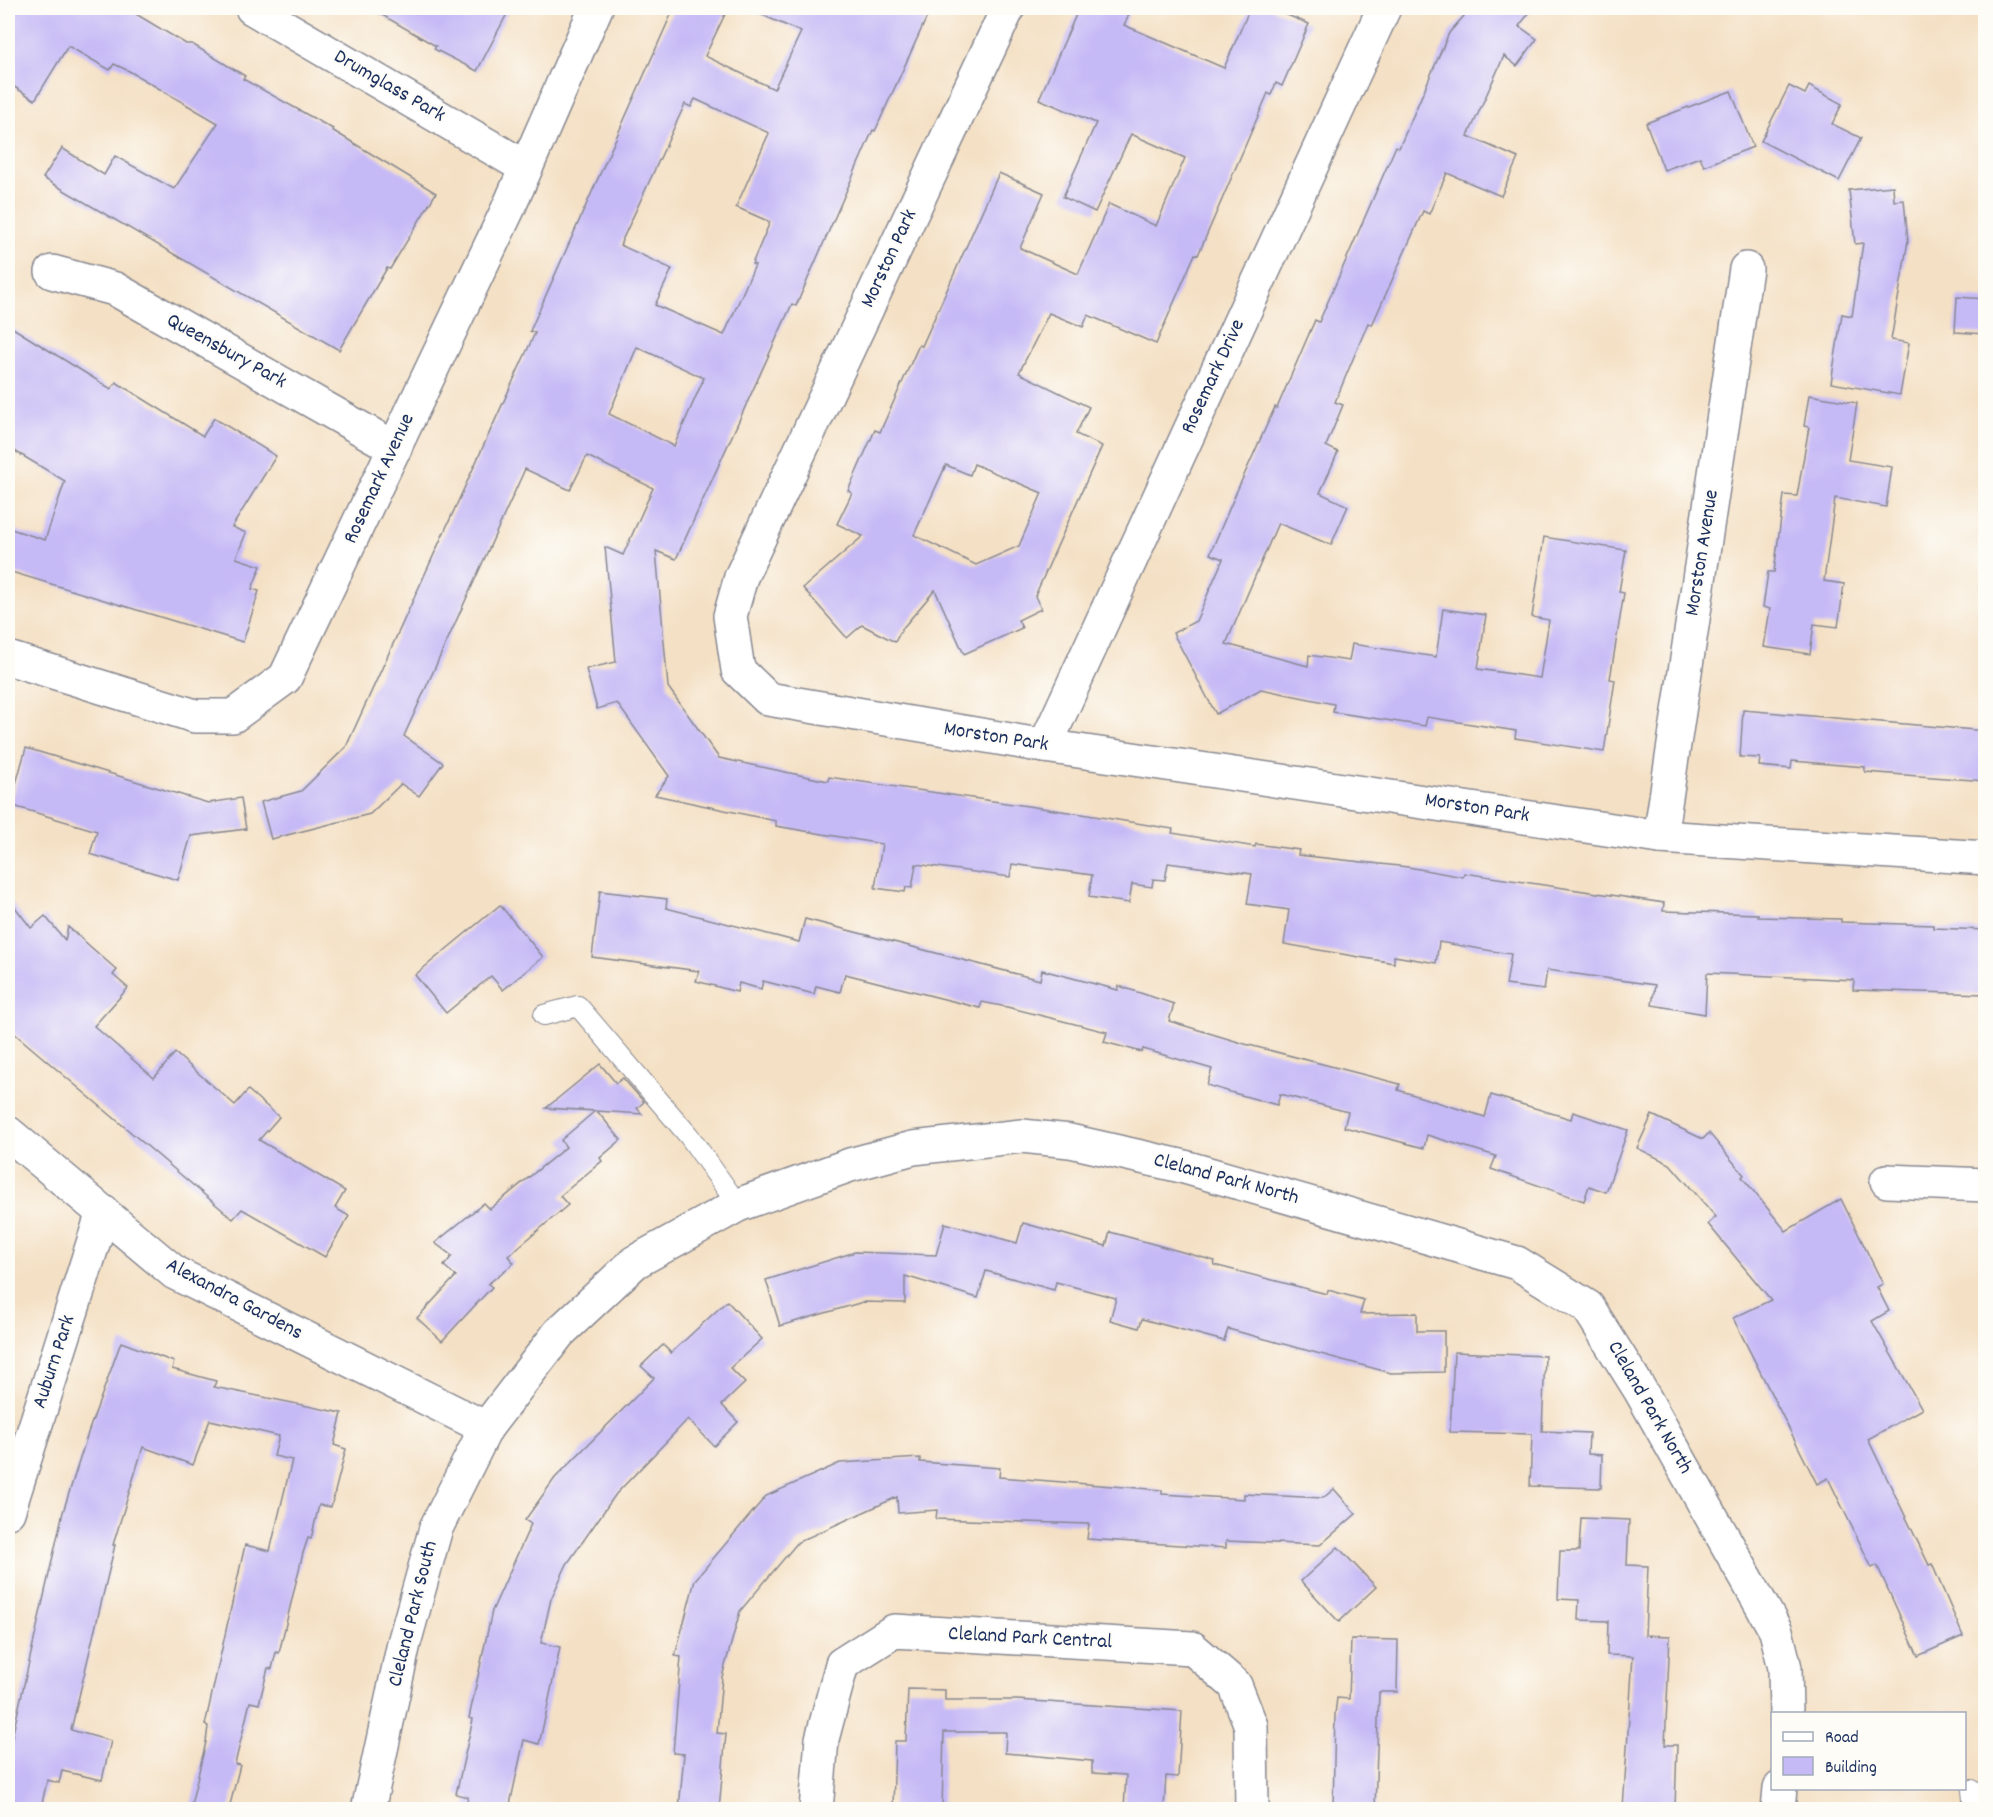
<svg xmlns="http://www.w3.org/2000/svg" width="1993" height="1817" viewBox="0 0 1993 1817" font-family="Dekko,sans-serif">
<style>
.building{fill:#c6baf6;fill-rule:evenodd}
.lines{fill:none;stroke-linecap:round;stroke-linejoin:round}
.service-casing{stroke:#888891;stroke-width:22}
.minor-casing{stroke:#888891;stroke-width:36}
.service{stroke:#fff;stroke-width:20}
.minor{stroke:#fff;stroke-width:33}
.labels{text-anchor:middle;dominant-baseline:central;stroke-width:4.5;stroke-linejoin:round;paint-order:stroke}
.street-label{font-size:21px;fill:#1b2f5e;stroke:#fdfcf7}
</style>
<rect width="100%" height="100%" fill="#fdfcf7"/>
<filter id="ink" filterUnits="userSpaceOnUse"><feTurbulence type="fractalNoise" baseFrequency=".0167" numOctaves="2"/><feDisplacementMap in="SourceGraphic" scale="12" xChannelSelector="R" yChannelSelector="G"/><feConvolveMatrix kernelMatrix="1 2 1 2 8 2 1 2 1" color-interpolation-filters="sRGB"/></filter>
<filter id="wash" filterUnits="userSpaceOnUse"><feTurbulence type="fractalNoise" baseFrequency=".008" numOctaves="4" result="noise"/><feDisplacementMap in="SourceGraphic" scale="24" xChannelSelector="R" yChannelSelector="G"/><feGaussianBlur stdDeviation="1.35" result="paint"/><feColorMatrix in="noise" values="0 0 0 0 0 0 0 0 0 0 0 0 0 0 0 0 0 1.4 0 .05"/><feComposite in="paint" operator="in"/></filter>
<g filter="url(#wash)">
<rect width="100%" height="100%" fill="#f4e0c4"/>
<g id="blocks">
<g class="building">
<path d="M 8,8 L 126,8 L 186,44 L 192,44 L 245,76 L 243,79 L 333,129 L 332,130 L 436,193 L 390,269 L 387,268 L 339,350 L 43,178 L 62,148 L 104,175 L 115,156 L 174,189 L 218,123 L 129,71 L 114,64 L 110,70 L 68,46 L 35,100 L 8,83 Z"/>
<path d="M 370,8 L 510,8 L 477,71 L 434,49 L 436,46 Z"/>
<path d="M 674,8 L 728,8 L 705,56 L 774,89 L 801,32 L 746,8 L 931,8 L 875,131 L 873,130 L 796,306 L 792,304 L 676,559 L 656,551 L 668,687 L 719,758 L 828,781 L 829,777 L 1082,814 L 1173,829 L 1172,833 L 1255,847 L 1256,844 L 1299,850 L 1298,855 L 1408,867 L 1463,877 L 1464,873 L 1664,903 L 1663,911 L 1758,914 L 1758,917 L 1841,919 L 1841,922 L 1933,925 L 1933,928 L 1986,930 L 1986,994 L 1853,990 L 1854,980 L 1707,973 L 1705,1014 L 1652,1005 L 1655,985 L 1547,970 L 1544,990 L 1506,985 L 1511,954 L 1439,942 L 1436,963 L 1394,956 L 1394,963 L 1284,944 L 1289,910 L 1247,904 L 1252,874 L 1168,863 L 1165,880 L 1153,879 L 1152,887 L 1132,884 L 1129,903 L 1089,897 L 1092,875 L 1012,864 L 1010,877 L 916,864 L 912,888 L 906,887 L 905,892 L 875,888 L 882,844 L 776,826 L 776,821 L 655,795 L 669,776 L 617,703 L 597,709 L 586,669 L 616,662 L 605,547 L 623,555 L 653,488 L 587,456 L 570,490 L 525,469 L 404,736 L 443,763 L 419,796 L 401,784 L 370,814 L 271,839 L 261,802 L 301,791 L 346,747 L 535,333 L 530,331 ZM 695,99 L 769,133 L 736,207 L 770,222 L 752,264 L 755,265 L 724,335 L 655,305 L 672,269 L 620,245 L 685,104 L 691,107 ZM 637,347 L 704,378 L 674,446 L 609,414 Z"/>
<path d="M 1079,8 L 1132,8 L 1124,25 L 1224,68 L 1250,8 L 1270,8 L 1309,24 L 1282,86 L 1276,83 L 1271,95 L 1268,93 L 1198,255 L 1195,254 L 1156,344 L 1088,315 L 1083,327 L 1049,313 L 1019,373 L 1089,407 L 1076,434 L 1102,446 L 1035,596 L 1041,609 L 1018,620 L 1022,628 L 964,654 L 935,590 L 902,629 L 895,642 L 862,625 L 847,638 L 803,588 L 863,536 L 837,524 L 852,493 L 848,491 L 875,430 L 880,432 L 919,345 L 922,346 L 999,173 L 1044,193 L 1020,248 L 1078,274 L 1109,204 L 1156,226 L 1185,158 L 1131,134 L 1095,212 L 1063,197 L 1096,123 L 1039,99 ZM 974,464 L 1042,493 L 1019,546 L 976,565 L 914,535 L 946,465 L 970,475 Z"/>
<path d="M 1471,8 L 1533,8 L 1519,26 L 1537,39 L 1517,66 L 1504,56 L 1468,136 L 1518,158 L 1501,196 L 1447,173 L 1429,214 L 1423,211 L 1372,325 L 1368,323 L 1335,402 L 1343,405 L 1326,446 L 1338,452 L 1320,493 L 1348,506 L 1331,545 L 1278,523 L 1226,644 L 1308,666 L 1309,655 L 1349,661 L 1352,644 L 1436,657 L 1443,609 L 1486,615 L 1478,669 L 1540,678 L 1549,620 L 1532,617 L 1544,537 L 1626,550 L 1619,592 L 1624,593 L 1610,679 L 1615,680 L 1604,752 L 1515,738 L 1516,731 L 1427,717 L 1425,726 L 1333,712 L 1334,704 L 1261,689 L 1216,714 L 1173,633 L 1196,621 L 1223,559 L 1210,554 L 1236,493 L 1275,407 L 1277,408 L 1315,320 L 1319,322 L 1396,146 L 1399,148 L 1449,33 Z"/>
<path d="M 1789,86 L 1805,94 L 1809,86 L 1842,104 L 1832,124 L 1861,138 L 1839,181 L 1761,141 Z"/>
<path d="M 1731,91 L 1753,147 L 1704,166 L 1700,157 L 1664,170 L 1646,123 Z"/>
<path d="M 1893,186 L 1894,201 L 1904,200 L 1908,241 L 1891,340 L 1909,343 L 1900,395 L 1831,383 L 1842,314 L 1852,316 L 1863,243 L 1855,244 L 1849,190 Z"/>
<path d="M 1957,297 L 1986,299 L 1986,334 L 1955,332 Z"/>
<path d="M 8,325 L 111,389 L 116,382 L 203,436 L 214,418 L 276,456 L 232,527 L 246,533 L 236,558 L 261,566 L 252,589 L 259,591 L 243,642 L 8,571 L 8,528 L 45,540 L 65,481 L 8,447 Z"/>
<path d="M 1809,395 L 1857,403 L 1848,460 L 1892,467 L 1886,507 L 1835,498 L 1824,581 L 1844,584 L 1838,627 L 1814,624 L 1810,654 L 1764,647 L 1770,609 L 1763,607 L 1768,572 L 1774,572 L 1784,495 L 1797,496 L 1809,427 L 1804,426 Z"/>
<path d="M 1743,710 L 1986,731 L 1986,781 L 1865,772 L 1865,767 L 1792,761 L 1791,769 L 1759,766 L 1760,758 L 1740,757 Z"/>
<path d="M 26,748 L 208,803 L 241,798 L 246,829 L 191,836 L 178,880 L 90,854 L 97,831 L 10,805 Z"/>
<path d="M 600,891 L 667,899 L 666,908 L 799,942 L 805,919 L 1040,980 L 1042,970 L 1118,990 L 1119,986 L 1174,1004 L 1169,1021 L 1245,1044 L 1400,1084 L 1398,1090 L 1485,1117 L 1491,1095 L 1571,1119 L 1573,1112 L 1628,1130 L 1606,1192 L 1589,1186 L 1584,1201 L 1491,1169 L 1496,1156 L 1427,1135 L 1424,1148 L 1344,1127 L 1348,1112 L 1280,1094 L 1277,1105 L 1230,1092 L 1207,1085 L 1212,1069 L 1143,1049 L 1142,1052 L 1104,1042 L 1107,1032 L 1007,1007 L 982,1002 L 980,1008 L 845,974 L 840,992 L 816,986 L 814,994 L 763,981 L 761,989 L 739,983 L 737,992 L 696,981 L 699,971 L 592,957 Z"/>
<path d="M 8,898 L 31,928 L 45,916 L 65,940 L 68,927 L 117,970 L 113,975 L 128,988 L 94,1026 L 154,1078 L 175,1053 L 235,1105 L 248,1090 L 279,1117 L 259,1140 L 345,1191 L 335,1208 L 349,1216 L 325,1257 L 242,1209 L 233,1219 L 8,1028 Z"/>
<path d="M 500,905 L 543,957 L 503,990 L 491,976 L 446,1013 L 415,975 Z"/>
<path d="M 600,1064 L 616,1083 L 623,1078 L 644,1102 L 637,1108 L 642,1114 L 597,1111 L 621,1140 L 600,1158 L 602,1161 L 560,1196 L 568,1205 L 508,1256 L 514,1263 L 488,1284 L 492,1287 L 442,1341 L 417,1318 L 456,1276 L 444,1266 L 452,1256 L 435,1243 L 484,1203 L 490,1209 L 566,1147 L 561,1140 L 595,1111 L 546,1108 Z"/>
<path d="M 1652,1115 L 1703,1139 L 1709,1133 L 1744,1175 L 1742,1177 L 1786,1231 L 1841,1199 L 1883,1284 L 1877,1287 L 1889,1311 L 1872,1321 L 1922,1409 L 1868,1439 L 1929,1565 L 1932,1564 L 1963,1636 L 1918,1656 L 1877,1565 L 1872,1568 L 1828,1478 L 1817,1484 L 1733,1318 L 1771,1300 L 1708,1224 L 1716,1217 L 1670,1164 L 1637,1148 Z"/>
<path d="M 945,1223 L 1017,1243 L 1023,1223 L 1106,1246 L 1110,1232 L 1215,1261 L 1214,1265 L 1327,1294 L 1328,1290 L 1364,1300 L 1360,1314 L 1417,1313 L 1417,1331 L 1444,1331 L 1444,1372 L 1391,1373 L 1228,1329 L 1224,1341 L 1142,1319 L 1139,1328 L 1110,1320 L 1116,1298 L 1056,1282 L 1054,1290 L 986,1271 L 978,1298 L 905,1276 L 905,1303 L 863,1302 L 780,1326 L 766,1280 L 855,1252 L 936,1255 Z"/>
<path d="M 727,1301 L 762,1339 L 730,1368 L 745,1383 L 722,1405 L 738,1422 L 714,1446 L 688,1419 L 616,1494 L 567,1564 L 551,1599 L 541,1643 L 560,1647 L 547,1709 L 539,1744 L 524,1740 L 509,1809 L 465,1809 L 468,1797 L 456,1794 L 473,1719 L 469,1718 L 492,1611 L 531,1524 L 525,1520 L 555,1478 L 654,1378 L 641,1366 L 663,1345 L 671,1353 Z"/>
<path d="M 121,1342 L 174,1362 L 172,1369 L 216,1381 L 214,1387 L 342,1413 L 334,1445 L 346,1449 L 331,1507 L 319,1505 L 311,1539 L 308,1538 L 303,1553 L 279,1653 L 276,1652 L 272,1669 L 268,1668 L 259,1704 L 250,1702 L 235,1764 L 240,1765 L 229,1809 L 190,1809 L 206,1742 L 208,1726 L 205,1725 L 245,1545 L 270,1551 L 292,1460 L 274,1456 L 279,1436 L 210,1420 L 193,1465 L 143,1447 L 113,1545 L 115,1545 L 71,1730 L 111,1741 L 102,1780 L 62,1771 L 59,1783 L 47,1780 L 41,1809 L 8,1809 L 8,1755 L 63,1512 L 89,1430 Z"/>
<path d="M 1454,1352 L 1545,1356 L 1542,1431 L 1589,1433 L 1588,1454 L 1602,1455 L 1601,1488 L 1530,1486 L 1532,1434 L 1450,1432 Z"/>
<path d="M 920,1458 L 920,1462 L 1000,1468 L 999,1477 L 1162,1490 L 1162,1494 L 1244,1499 L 1244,1494 L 1323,1498 L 1334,1489 L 1356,1514 L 1320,1545 L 1226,1541 L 1226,1548 L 1087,1539 L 1089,1524 L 936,1519 L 937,1510 L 898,1513 L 897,1497 L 798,1542 L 740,1611 L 722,1677 L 717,1733 L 726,1734 L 719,1809 L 679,1809 L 684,1754 L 673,1753 L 681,1657 L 675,1656 L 695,1580 L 766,1496 L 840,1463 Z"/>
<path d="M 1581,1518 L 1629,1520 L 1627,1565 L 1648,1566 L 1645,1635 L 1670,1636 L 1665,1745 L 1677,1745 L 1675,1809 L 1623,1809 L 1633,1656 L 1607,1655 L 1608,1621 L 1578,1620 L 1579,1600 L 1558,1599 L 1560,1551 L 1579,1551 Z"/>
<path d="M 1338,1547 L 1376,1587 L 1339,1622 L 1301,1581 Z"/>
<path d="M 1351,1639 L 1398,1640 L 1397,1692 L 1379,1692 L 1375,1809 L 1333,1809 L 1335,1714 L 1337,1698 L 1349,1699 Z"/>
<path d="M 908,1689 L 945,1690 L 945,1700 L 1017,1700 L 1182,1711 L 1178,1777 L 1166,1776 L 1164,1809 L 1124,1809 L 1126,1775 L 1092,1773 L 1092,1761 L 1005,1753 L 1006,1732 L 944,1732 L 942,1809 L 893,1809 L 895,1741 L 906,1741 Z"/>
</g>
</g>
</g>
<g filter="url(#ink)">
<use href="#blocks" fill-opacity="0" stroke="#888891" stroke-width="1.5"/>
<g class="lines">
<defs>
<g id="service">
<path d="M 544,1015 L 578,1006 L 689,1136 L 738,1205"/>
<path d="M 1972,1790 L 1974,1810"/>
</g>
<g id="minor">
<path d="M 252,8 L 525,167"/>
<path d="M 1008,8 L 741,577 L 730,616 L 738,670 L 768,699 L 1045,746 L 1660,837 L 1986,858"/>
<path d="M 52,272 L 115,289 L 395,448"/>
<path d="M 8,658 L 195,716 L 233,716 L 285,678 L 508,209 L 596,8"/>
<path d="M 1045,746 L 1384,8"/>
<path d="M 1660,837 L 1746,269"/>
<path d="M 8,1133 L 175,1273 L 486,1428"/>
<path d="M 1887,1181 L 1986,1185"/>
<path d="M 8,1512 L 103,1212"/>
<path d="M 368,1810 L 404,1643 L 436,1528 L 486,1428 L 559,1333 L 635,1262 L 738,1205 L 850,1165 L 913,1148 L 1022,1136 L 1070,1141 L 1181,1166 L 1517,1263 L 1588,1307 L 1640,1390 L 1776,1631 L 1785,1668 L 1786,1714"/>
<path d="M 816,1810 L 822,1739 L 842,1664 L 894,1631 L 1192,1648 L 1235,1685 L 1251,1726 L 1252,1810"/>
<path d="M 1778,1810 L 1780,1788"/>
</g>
</defs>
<use href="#service" class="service-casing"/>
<use href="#minor" class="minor-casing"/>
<use href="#service" class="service"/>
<use href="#minor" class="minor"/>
</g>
</g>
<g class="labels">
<g class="street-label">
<text transform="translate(389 87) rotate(30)">Drumglass Park</text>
<text transform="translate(890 259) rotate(-65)">Morston Park</text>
<text transform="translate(226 352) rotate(29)">Queensbury Park</text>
<text transform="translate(1214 377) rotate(-65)">Rosemark Drive</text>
<text transform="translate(380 479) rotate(-65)">Rosemark Avenue</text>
<text transform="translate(1703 553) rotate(-81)">Morston Avenue</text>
<text transform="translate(996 738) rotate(9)">Morston Park</text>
<text transform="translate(1477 809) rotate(9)">Morston Park</text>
<text transform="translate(1226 1180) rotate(15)">Cleland Park North</text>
<text transform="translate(234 1300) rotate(28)">Alexandra Gardens</text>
<text transform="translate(55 1362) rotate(-72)">Auburn Park</text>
<text transform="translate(1649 1408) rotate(60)">Cleland Park North</text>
<text transform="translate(414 1614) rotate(-76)">Cleland Park South</text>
<text transform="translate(1030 1639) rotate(3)">Cleland Park Central</text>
</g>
</g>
<rect width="1993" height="1817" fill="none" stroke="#fdfcf7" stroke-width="30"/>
<rect x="1771" y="1712" width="195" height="78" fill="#fdfcf7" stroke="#a3aaba" stroke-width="1.5"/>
<rect x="1783" y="1732" width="30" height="9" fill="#ffffff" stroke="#a3aaba" stroke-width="1.5"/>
<text x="1825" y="1742" font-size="18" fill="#1b2f5e">Road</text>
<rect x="1783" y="1757" width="30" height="18" fill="#c6baf6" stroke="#a3aaba" stroke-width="1.5"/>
<text x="1825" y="1772" font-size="18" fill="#1b2f5e">Building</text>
</svg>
